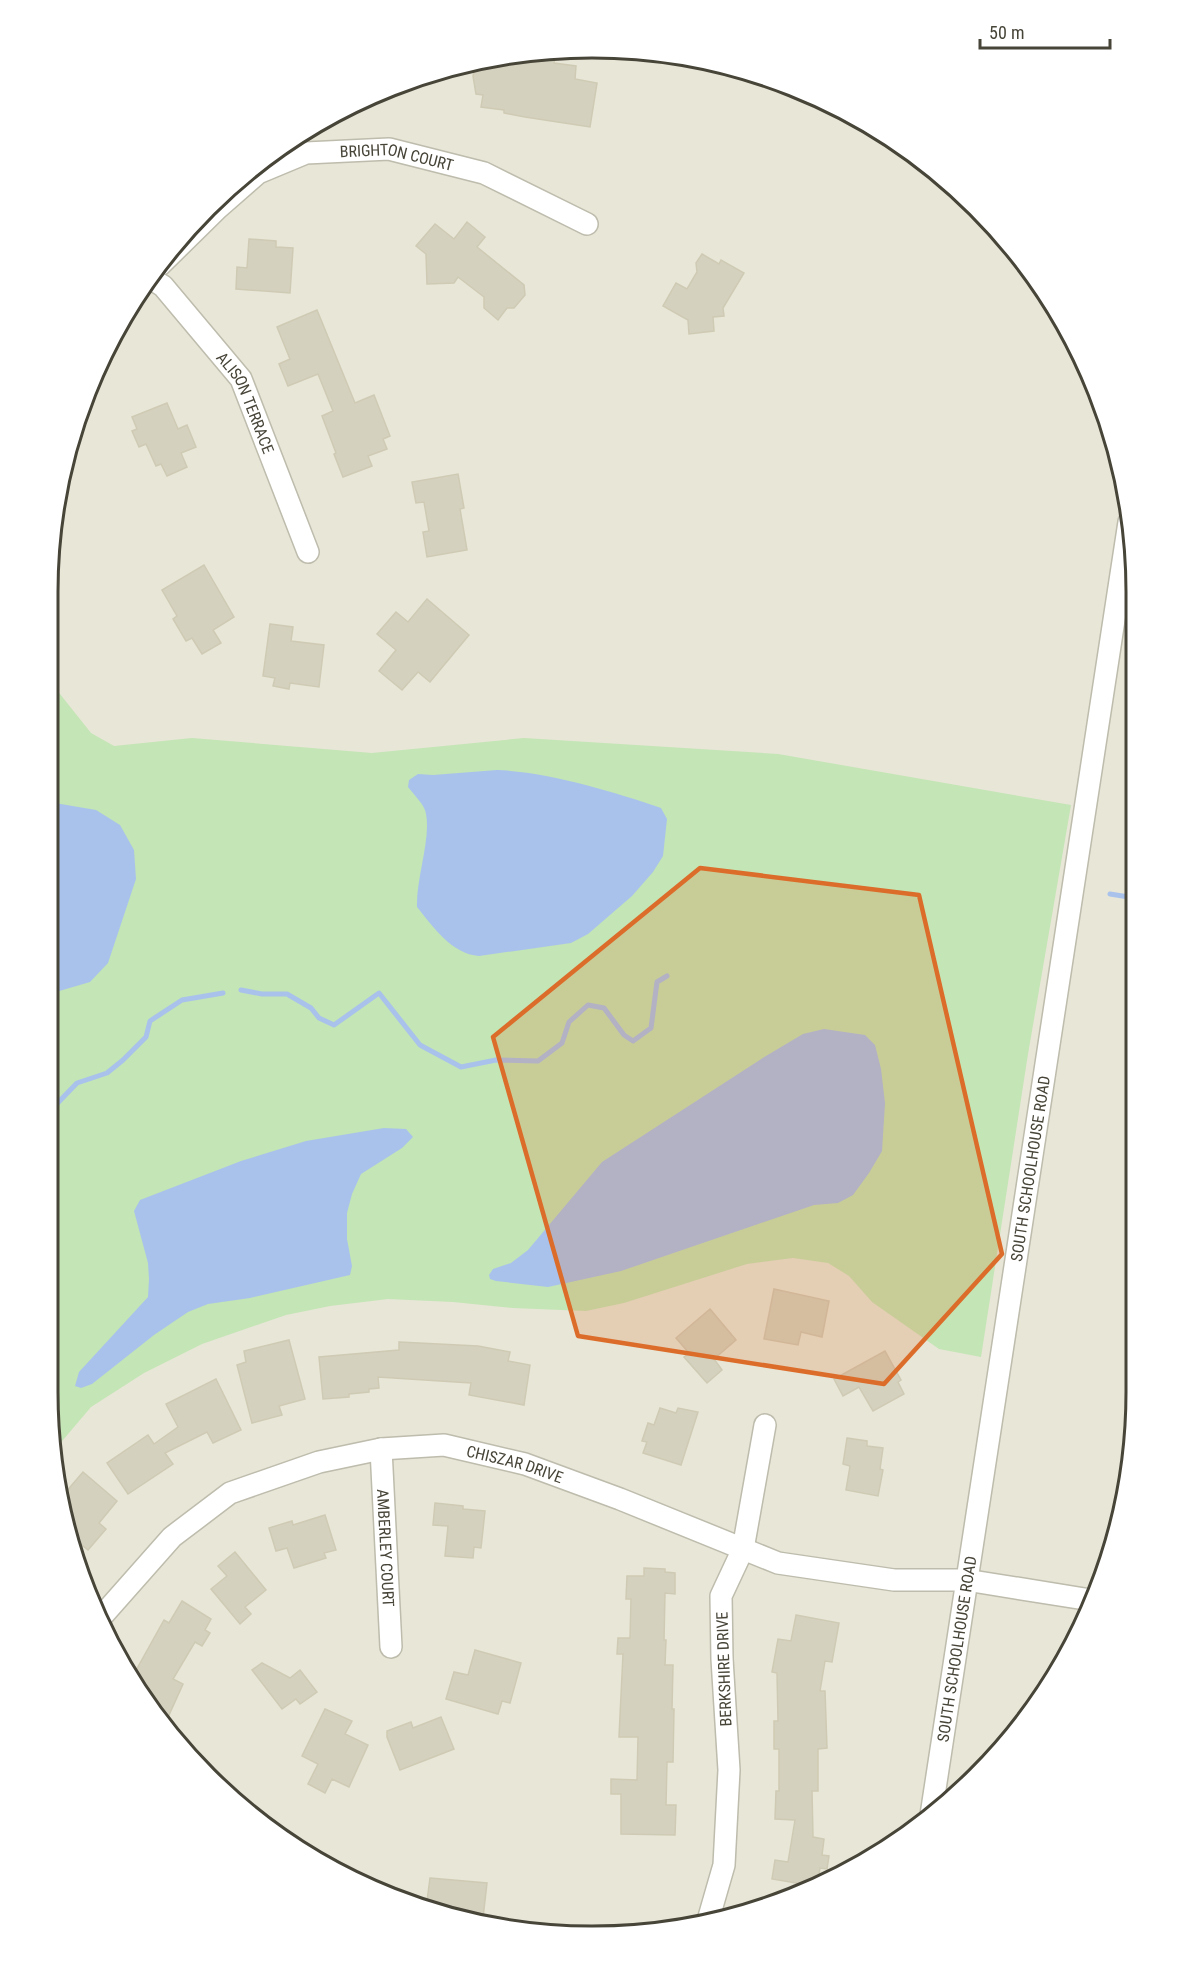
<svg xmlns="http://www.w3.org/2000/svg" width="1184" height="1984" viewBox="0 0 1184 1984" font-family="'Roboto Condensed',sans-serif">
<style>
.residential{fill:#e7e6d7}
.green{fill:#c4e5b5}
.water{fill:#a9c2ec}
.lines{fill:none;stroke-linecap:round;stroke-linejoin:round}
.stream{stroke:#a9c2ec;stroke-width:5}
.building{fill:#d4d1bf;stroke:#cfcab3;stroke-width:1.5}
.minor-casing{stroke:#bebcac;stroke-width:24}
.minor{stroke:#fff;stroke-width:21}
.marked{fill:#dc6c2a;fill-opacity:0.2;stroke:#dc6c2a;stroke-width:4.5;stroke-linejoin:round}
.labels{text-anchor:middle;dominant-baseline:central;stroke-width:6;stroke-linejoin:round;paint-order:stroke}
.street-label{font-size:16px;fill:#474438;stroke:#fff}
.rim{fill:none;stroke:#474438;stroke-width:3}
</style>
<rect width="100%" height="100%" fill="#f3f3e9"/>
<path class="residential" d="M 592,48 L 698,59 L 800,90 L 895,140 L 1001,233 L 1063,320 L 1117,451 L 1135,556 L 1135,1428 L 1107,1567 L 1044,1695 L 923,1824 L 767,1907 L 592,1936 L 417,1907 L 289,1844 L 160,1723 L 77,1567 L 48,1392 L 49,556 L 77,417 L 140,289 L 208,207 L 290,139 L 384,89 L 486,58 Z"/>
<path class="green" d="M 52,684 L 91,733 L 114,746 L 192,738 L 372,753 L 524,738 L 778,754 L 1071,805 L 1028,1054 L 981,1357 L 939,1349 L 872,1302 L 849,1276 L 828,1263 L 793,1258 L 747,1264 L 624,1303 L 586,1311 L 513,1308 L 453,1302 L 388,1299 L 330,1306 L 286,1315 L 202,1344 L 144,1373 L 91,1407 L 57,1447 L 48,1392 L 49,687 Z"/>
<g class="water">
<path d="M 497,770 C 548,772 612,791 661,808 L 667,819 L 663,856 L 653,872 L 632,896 L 588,934 L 571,943 L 479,956 C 452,954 433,927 417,907 C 416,879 431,839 426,814 C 425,805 414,795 408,787 L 409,780 L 418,774 L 433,775 Z"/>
<path d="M 49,802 L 96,810 L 120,825 L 134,850 L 136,879 L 108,963 L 90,982 L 49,994 Z"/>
<path d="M 824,1029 L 865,1035 L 875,1045 L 881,1069 L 885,1103 L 882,1151 L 869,1173 L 853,1195 L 838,1203 L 814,1205 L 621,1271 L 548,1287 L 496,1281 L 490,1279 L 489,1275 L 493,1269 L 511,1263 L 528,1250 L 602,1162 L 766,1056 L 803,1034 Z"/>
<path d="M 384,1128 L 406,1129 L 413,1137 L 402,1148 L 361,1174 L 352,1194 L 347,1213 L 347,1239 L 352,1266 L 350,1275 L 250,1298 L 208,1304 L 188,1312 L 154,1335 L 92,1384 L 81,1388 L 75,1386 L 79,1372 L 148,1297 L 149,1279 L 148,1263 L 134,1211 L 140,1200 L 241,1161 L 306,1141 Z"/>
</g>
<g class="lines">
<g class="stream">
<path d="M 1110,894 L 1135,898"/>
<path d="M 241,990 L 262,994 L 287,994 L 311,1008 L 319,1018 L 334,1025 L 379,993 L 420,1045 L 461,1067 L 496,1060 L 538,1061 L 562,1043 L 569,1022 L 588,1005 L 604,1008 L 624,1035 L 633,1041 L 651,1028 L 657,982 L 667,976"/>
<path d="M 48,1113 L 77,1083 L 107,1073 L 123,1060 L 146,1037 L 150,1021 L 182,1000 L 223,993"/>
</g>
</g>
<g class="building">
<path d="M 555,52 L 554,63 L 576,66 L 575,79 L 597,83 L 590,127 L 525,117 L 504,113 L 504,110 L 481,107 L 483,95 L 476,94 L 473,76 L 476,62 L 486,58 Z"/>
<path d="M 467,222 L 485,237 L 477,247 L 524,285 L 525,295 L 514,308 L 507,308 L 498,320 L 484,308 L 484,297 L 458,277 L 454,283 L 427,284 L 426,254 L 416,246 L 435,224 L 454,239 Z"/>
<path d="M 249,239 L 276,241 L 276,247 L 293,248 L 290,293 L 236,289 L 237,267 L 247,268 Z"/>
<path d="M 702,254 L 719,264 L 721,260 L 744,273 L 723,308 L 724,316 L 713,317 L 714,331 L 689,334 L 688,320 L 663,306 L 676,283 L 687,289 L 697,272 L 696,263 Z"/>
<path d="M 317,310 L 355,403 L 374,395 L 390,436 L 383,439 L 387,449 L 368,456 L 372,466 L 343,477 L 334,454 L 336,453 L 322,416 L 333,411 L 318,374 L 288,386 L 279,364 L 290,359 L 277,327 Z"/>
<path d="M 167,403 L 178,429 L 187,425 L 196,447 L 181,453 L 187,467 L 167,476 L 161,464 L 156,466 L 146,444 L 139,447 L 132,431 L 137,429 L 132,417 Z"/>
<path d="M 458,474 L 464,508 L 460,509 L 467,550 L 427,557 L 423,532 L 429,531 L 424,502 L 416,503 L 412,482 Z"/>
<path d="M 204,565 L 234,617 L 213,630 L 221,643 L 202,654 L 192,638 L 186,641 L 173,619 L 177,616 L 162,590 Z"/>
<path d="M 427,599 L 469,635 L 430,682 L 418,672 L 402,690 L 379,671 L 396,650 L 377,634 L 396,612 L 408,622 Z"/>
<path d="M 270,624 L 293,627 L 291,641 L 324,645 L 319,687 L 290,683 L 289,689 L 273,686 L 275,678 L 263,676 Z"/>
<path d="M 774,1289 L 829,1301 L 822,1337 L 801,1332 L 798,1345 L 764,1339 Z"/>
<path d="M 710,1309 L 736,1340 L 714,1359 L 722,1370 L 707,1383 L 684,1357 L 689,1353 L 676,1338 Z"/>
<path d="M 289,1340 L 305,1399 L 279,1406 L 282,1415 L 252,1423 L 237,1365 L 246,1362 L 244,1351 Z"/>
<path d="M 399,1342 L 478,1346 L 510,1352 L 508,1361 L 530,1365 L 524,1405 L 469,1395 L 471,1383 L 378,1377 L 379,1388 L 369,1389 L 369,1392 L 349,1394 L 349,1397 L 323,1399 L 319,1357 L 399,1350 Z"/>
<path d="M 885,1351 L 901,1380 L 898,1382 L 904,1394 L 873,1411 L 859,1387 L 843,1396 L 834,1379 Z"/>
<path d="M 216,1379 L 241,1430 L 213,1443 L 207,1432 L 165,1453 L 173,1464 L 128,1494 L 107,1463 L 148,1435 L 154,1444 L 178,1427 L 166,1404 Z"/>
<path d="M 660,1408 L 676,1413 L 678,1408 L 698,1412 L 681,1465 L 643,1453 L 647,1442 L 642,1441 L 648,1423 L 654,1425 Z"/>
<path d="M 847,1438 L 867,1441 L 867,1446 L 883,1448 L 880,1469 L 883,1470 L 878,1496 L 846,1490 L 850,1466 L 843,1464 Z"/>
<path d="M 83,1472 L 117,1501 L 99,1523 L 106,1529 L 88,1550 L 72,1537 L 65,1493 Z"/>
<path d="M 435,1503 L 463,1506 L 463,1509 L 485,1511 L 481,1548 L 474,1547 L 473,1558 L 445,1556 L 448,1526 L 433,1525 Z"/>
<path d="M 325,1515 L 336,1550 L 324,1553 L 326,1558 L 294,1568 L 287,1548 L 276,1551 L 269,1528 L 292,1521 L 293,1525 Z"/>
<path d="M 235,1552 L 266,1590 L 245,1607 L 251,1614 L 240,1624 L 211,1589 L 227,1576 L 218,1566 Z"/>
<path d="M 644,1568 L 665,1569 L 665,1572 L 675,1573 L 675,1594 L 665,1593 L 664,1640 L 666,1640 L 665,1665 L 673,1665 L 672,1709 L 674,1709 L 673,1762 L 667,1762 L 666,1805 L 676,1805 L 675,1835 L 621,1834 L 621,1794 L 611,1794 L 611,1779 L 637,1780 L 638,1737 L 619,1737 L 623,1654 L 617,1654 L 618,1638 L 630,1638 L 631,1599 L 626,1599 L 627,1576 L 644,1576 Z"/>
<path d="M 182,1601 L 211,1619 L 205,1630 L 210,1633 L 202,1646 L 195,1642 L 173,1679 L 183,1684 L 164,1726 L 160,1723 L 134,1674 L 164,1620 L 169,1623 Z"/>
<path d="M 796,1615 L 839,1623 L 832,1662 L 825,1661 L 820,1691 L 825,1691 L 827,1748 L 818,1749 L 818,1791 L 812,1791 L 813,1837 L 824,1839 L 822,1855 L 829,1856 L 827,1869 L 820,1868 L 818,1880 L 808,1885 L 772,1879 L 775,1860 L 788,1862 L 795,1820 L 775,1819 L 776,1791 L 779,1791 L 779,1749 L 774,1749 L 774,1721 L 778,1721 L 777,1673 L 772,1672 L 778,1639 L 791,1641 Z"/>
<path d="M 475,1650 L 521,1663 L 510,1703 L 502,1701 L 498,1714 L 446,1699 L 454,1672 L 468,1675 Z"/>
<path d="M 262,1663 L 290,1678 L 300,1670 L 317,1692 L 300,1704 L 296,1699 L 282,1709 L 252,1670 Z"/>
<path d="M 325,1709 L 352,1721 L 345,1734 L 368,1745 L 349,1787 L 332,1779 L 325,1793 L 308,1784 L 318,1764 L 302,1756 Z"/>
<path d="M 441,1717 L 454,1749 L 400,1770 L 387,1737 L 387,1731 L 411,1722 L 413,1728 Z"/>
<path d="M 430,1878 L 487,1883 L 483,1918 L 426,1909 Z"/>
</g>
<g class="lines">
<defs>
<g id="minor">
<path id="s1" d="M 160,265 L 218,208 L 258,173 L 306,153 L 389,149 L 484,173 L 587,224"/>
<path id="s2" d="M 150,278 L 163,286 L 241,379 L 308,552"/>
<path id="s3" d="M 381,1449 L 391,1647"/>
<path id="s4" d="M 103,1615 L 172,1537 L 230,1493 L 319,1462 L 381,1449 L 444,1445 L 525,1464 L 620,1499 L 778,1563 L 894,1580 L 966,1580 L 1091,1600"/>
<path id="s5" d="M 931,1815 L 1129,522"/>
<path d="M 709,1917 L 724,1865 L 729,1770 L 722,1659 L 721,1596 L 743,1549 L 765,1425"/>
</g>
</defs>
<use href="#minor" class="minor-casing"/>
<use href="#minor" class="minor"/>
</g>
<path class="marked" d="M 700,868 L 919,895 L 1002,1254 L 884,1384 L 578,1336 L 493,1037 Z"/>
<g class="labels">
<g class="street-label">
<text stroke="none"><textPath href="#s1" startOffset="278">BRIGHTON COURT</textPath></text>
<text stroke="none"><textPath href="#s2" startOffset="160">ALISON TERRACE</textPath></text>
<text stroke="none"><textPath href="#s5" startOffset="654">SOUTH SCHOOLHOUSE ROAD</textPath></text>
<text stroke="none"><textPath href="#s4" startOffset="471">CHISZAR DRIVE</textPath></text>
<text stroke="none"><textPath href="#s3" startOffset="99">AMBERLEY COURT</textPath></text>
<text stroke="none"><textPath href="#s5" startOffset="168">SOUTH SCHOOLHOUSE ROAD</textPath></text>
<text transform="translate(724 1669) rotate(-92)">BERKSHIRE DRIVE</text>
</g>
</g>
<path d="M0 0H1184V1984H0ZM592 58H592A534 534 0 0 1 1126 592V1392A534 534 0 0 1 592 1926H592A534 534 0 0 1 58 1392V592A534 534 0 0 1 592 58Z" fill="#fff" fill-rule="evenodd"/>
<path class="rim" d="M592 58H592A534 534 0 0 1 1126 592V1392A534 534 0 0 1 592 1926H592A534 534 0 0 1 58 1392V592A534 534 0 0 1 592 58Z"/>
<path d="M980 39v9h130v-9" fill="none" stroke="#474438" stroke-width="3"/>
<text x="989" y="39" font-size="18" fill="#474438" stroke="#ffffff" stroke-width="4.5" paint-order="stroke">50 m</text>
</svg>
